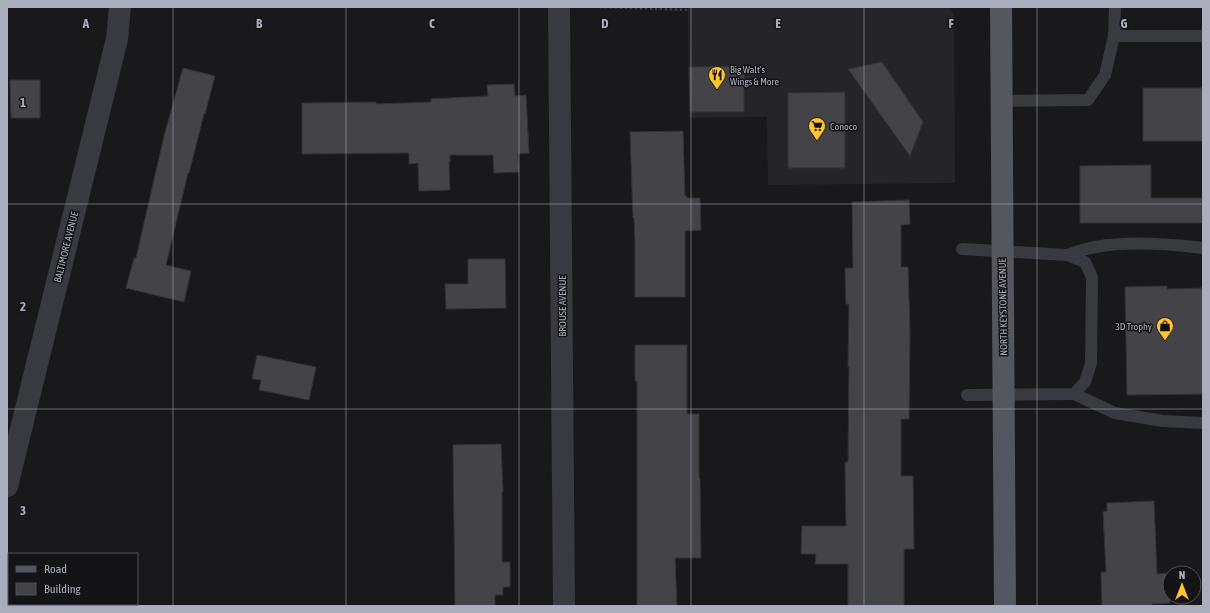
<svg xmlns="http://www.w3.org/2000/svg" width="1210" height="613" viewBox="0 0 1210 613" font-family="'Asap Condensed',sans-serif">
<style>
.built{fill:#252428}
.building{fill:#434348;stroke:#333237}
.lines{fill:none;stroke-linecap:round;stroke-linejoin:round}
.path{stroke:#3f4148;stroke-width:2.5;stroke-dasharray:2 3;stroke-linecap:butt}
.service{stroke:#393a40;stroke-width:12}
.minor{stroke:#393a40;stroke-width:22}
.primary{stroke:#555760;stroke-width:22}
.grid{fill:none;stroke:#aaaebc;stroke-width:1;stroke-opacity:0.55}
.labels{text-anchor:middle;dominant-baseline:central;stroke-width:3;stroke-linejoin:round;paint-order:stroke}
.poi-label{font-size:10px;fill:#aaaebc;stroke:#141316;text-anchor:start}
.street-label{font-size:10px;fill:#aaaebc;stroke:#141316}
.grid-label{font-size:13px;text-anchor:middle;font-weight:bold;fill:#aaaebc;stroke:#141316;stroke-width:3;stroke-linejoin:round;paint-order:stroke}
</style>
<rect width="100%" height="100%" fill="#19181b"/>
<path class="built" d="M 688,7 L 948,7 L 954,14 L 955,183 L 768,185 L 767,117 L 689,118 Z"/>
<g class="building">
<path d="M 882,62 L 923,122 L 910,156 L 848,69 Z"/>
<path d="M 744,66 L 744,112 L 690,112 L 689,67 Z"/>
<path d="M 183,68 L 215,76 L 205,114 L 204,114 L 189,173 L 188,173 L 166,265 L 191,271 L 184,302 L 126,288 L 134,258 L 136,258 L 164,136 Z"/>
<path d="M 10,80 L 40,80 L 40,118 L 11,118 Z"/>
<path d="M 514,84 L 515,96 L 526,95 L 529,153 L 518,154 L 519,172 L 494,173 L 493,155 L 450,155 L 450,162 L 449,162 L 450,190 L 419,191 L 418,163 L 409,164 L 409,153 L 302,154 L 302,103 L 376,102 L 376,104 L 431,102 L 431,99 L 488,96 L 487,85 Z"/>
<rect x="1143" y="88" width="60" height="53"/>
<path d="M 845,92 L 845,168 L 788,168 L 788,93 Z"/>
<path d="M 683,131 L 685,196 L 687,196 L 687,198 L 700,198 L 701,230 L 685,231 L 685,297 L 635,297 L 635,241 L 634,218 L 633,218 L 630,132 Z"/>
<path d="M 1151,165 L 1151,198 L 1202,198 L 1202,223 L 1080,223 L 1080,166 Z"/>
<path d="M 909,200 L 910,224 L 901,225 L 901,267 L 908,267 L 910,333 L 909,419 L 901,419 L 901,476 L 913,476 L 914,549 L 904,549 L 904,606 L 848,606 L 848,564 L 815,564 L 816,554 L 801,554 L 802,526 L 846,526 L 845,462 L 848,462 L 849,367 L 848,367 L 849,304 L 846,304 L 845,268 L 853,268 L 852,202 Z"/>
<path d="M 468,259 L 505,259 L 506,308 L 446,309 L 445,284 L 468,284 Z"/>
<path d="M 1167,286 L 1167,289 L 1203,288 L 1203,394 L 1127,395 L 1125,287 Z"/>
<path d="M 635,345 L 687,345 L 687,414 L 699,414 L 699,478 L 700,478 L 701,558 L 675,558 L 677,606 L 637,606 L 637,381 L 635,381 Z"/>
<path d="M 257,355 L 316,367 L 309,400 L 259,390 L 261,380 L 252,379 Z"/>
<path d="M 501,444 L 503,492 L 502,492 L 502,562 L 510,562 L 510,587 L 503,587 L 503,595 L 495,595 L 495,606 L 455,606 L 453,445 Z"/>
<path d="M 1154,501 L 1157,574 L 1170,573 L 1170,603 L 1152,604 L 1152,606 L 1102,606 L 1101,572 L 1106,572 L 1103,512 L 1107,511 L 1107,503 Z"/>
</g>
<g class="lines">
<path class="path" d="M 600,7 L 689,10"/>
<g class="service">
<path d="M 1114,36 L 1203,36"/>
<path d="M 1001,101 L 1088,100 L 1105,75 L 1114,36 L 1115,7"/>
<path d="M 962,249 L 1067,255 L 1085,262 L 1092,277 L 1091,363 L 1085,382 L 1074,394 L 967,395"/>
<path d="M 1067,255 C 1076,252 1085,249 1095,247 C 1127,241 1171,244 1203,248"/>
<path d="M 1074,394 L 1115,413 L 1163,421 L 1203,423"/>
</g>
<g class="minor">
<path d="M 559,7 L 564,606"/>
<path d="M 7,486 L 117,39 L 120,7"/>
</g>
<path class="primary" d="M 1001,7 L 1005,606"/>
</g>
<path class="grid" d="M 173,7 L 173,606M 346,7 L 346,606M 519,7 L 519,606M 691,7 L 691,606M 864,7 L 864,606M 1037,7 L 1037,606M 7,204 L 1203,204M 7,409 L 1203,409"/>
<defs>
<symbol id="restaurant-pin" viewBox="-11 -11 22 30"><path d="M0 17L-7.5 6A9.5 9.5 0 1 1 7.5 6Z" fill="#ffc42d" stroke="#141316"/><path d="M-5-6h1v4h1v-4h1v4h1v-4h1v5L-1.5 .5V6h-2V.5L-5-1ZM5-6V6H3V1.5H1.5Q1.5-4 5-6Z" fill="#111"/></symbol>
<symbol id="supermarket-pin" viewBox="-11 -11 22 30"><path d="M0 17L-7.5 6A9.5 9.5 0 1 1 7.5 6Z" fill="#ffc42d" stroke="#141316"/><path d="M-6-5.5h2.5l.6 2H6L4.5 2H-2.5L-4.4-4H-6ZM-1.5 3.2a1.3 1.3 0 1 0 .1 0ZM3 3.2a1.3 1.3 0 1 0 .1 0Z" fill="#111"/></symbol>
<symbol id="shop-pin" viewBox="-11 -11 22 30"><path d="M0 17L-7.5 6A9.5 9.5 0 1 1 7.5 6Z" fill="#ffc42d" stroke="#141316"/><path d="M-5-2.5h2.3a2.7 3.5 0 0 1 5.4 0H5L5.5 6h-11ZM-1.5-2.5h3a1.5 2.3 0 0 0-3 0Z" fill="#111"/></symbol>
</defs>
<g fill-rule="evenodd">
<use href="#restaurant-pin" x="707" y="65" width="20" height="27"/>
<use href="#supermarket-pin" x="807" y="116" width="20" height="27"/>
<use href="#shop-pin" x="1155" y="316" width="20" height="27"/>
</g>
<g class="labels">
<g class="poi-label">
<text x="730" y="69">Big Walt's<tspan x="730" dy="12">Wings &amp; More</tspan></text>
<text x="830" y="126">Conoco</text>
<text x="1152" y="326" text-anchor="end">3D Trophy</text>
</g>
<g class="street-label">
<text transform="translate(66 247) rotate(-76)">BALTIMORE AVENUE</text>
<text transform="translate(562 306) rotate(-90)">BROUSE AVENUE</text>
<text transform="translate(1003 307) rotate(-91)">NORTH KEYSTONE AVENUE</text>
</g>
</g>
<g class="grid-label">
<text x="86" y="28">A</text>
<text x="259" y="28">B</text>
<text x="432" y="28">C</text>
<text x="605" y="28">D</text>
<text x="778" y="28">E</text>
<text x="951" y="28">F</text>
<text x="1124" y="28">G</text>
<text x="23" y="107">1</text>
<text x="23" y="311">2</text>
<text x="23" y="515">3</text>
</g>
<rect width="1210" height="613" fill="none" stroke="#aaaebc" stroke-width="16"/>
<rect x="8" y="553" width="130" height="52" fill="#141316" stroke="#505158"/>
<rect x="16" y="566" width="20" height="6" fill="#555760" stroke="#505158"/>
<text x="44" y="573" font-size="12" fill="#aaaebc">Road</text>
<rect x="16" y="583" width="20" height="12" fill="#434348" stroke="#505158"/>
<text x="44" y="593" font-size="12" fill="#aaaebc">Building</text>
<g transform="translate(1182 585)"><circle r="19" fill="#141316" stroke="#505158"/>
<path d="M0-3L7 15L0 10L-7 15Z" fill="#ffc42d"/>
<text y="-6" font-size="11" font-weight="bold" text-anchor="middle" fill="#aaaebc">N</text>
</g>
</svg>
